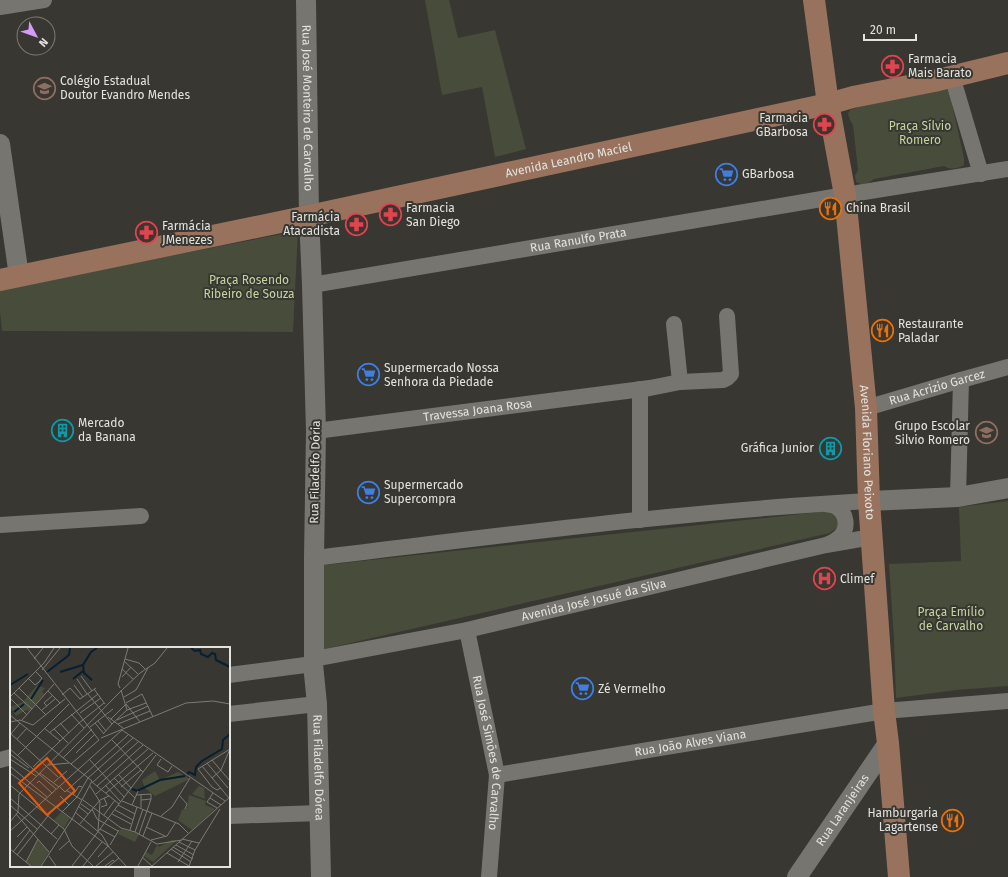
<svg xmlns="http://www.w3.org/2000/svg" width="1008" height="877" viewBox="0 0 1008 877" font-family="'Fira Sans',sans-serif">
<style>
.green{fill:#474d3a}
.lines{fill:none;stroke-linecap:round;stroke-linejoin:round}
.minor{stroke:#77756f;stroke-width:16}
.tertiary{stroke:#77756f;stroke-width:20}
.secondary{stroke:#98725d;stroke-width:22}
.labels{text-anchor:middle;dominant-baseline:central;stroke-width:4;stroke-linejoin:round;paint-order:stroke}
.poi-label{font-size:12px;fill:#e2e2de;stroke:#383731;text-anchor:start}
.street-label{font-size:12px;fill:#e2e2de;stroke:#383731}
.park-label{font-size:12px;fill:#c3d59f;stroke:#383731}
.inset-river{fill:none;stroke:#071f30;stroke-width:2}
.inset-road{fill:none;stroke:#7c7b76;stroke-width:1}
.view{fill:#e8590c;fill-opacity:0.15;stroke:#e8590c;stroke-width:2}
.inset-edge{fill:none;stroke:#e2e2de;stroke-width:2}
</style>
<rect width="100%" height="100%" fill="#383731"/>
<g class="green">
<path d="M 425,0 L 449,0 L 458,38 L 495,30 L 526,149 L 495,157 L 482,87 L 442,95 Z"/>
<path d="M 946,89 L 948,90 L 951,100 L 964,158 L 964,165 C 958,169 950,170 944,166 L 874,179 C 869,183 862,186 856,182 L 855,176 L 858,170 L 853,125 L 850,120 L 848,114 L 850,110 L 859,107 Z"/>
<path d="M 298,231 L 293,332 L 2,331 L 0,312 L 0,289 Z"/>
<path d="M 1008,501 L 1008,686 L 956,690 L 896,698 L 894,639 L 889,564 L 961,561 L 959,507 Z"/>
<path d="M 829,511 L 839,515 L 838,527 L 830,533 L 320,650 L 324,565 Z"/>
</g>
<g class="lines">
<g class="minor">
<path d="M 0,7 L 44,0"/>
<path d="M 952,76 L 981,174"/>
<path id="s1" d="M 312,285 L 845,195 L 1008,169"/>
<path d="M 674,324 L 680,382"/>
<path d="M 640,389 L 640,520"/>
<path id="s2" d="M 866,408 L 961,380 L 1008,367"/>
<path id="s3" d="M 316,431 L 650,388 L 680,382 L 723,380 L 727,378 L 731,374 L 727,316"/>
<path d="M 958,497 L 961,380"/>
<path d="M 826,504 C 829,505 833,505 835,506 C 847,512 849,528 840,537 C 837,540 833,542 829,544"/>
<path d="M 0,525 L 141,516"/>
<path d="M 314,558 C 499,536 683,511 869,501"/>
<path id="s4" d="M 467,630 L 497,775 L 489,877"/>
<path id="s5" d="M 314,659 L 467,630 L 826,545 L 872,537"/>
<path d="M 229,675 L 313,664"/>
<path d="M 229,714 L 317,704"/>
<path d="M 0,760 L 11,757"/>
<path id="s6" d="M 497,775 L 884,711 L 1008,701"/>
<path d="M 229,816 L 320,813"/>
<path d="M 142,866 L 142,877"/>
</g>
<g class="tertiary">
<path id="s7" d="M 306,0 L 309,216 L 312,285 L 316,431 L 314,558 L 314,659 L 313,664 L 317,704 L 321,877"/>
<path d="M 0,144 L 19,276"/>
<path d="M 869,501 L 958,497 L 1008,488"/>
<path id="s8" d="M 797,877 L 888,743"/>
</g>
<g class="secondary">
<path id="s9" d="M 814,0 L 828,104 L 831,119 L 845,195 L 866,408 L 869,501 L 884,711 L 888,743 L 899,877"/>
<path id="s10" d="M 0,280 L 309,216 L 828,104 L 853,97 L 934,81 L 1008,63"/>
</g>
</g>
<defs>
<symbol id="pharmacy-ring" viewBox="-11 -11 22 22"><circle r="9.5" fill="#383731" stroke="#e0444e" stroke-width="1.5"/><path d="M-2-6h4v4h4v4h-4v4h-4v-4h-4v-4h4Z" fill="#e0444e"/></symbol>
<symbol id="school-ring" viewBox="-11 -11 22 22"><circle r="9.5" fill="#383731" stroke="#8d6e63" stroke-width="1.5"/><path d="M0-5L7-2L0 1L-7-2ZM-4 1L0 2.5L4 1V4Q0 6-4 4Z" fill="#8d6e63"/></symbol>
<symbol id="supermarket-ring" viewBox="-11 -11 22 22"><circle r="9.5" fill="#383731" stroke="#3f7fe0" stroke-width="1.5"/><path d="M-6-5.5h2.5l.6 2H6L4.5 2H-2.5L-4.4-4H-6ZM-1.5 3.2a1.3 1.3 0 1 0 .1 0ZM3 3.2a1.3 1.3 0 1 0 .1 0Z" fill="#3f7fe0"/></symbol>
<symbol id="restaurant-ring" viewBox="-11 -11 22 22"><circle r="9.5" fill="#383731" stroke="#e8710a" stroke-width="1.5"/><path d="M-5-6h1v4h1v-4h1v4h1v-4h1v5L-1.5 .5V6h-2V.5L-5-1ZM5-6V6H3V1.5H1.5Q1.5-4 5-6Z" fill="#e8710a"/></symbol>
<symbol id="building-ring" viewBox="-11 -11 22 22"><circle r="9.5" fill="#383731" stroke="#0f9aa8" stroke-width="1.5"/><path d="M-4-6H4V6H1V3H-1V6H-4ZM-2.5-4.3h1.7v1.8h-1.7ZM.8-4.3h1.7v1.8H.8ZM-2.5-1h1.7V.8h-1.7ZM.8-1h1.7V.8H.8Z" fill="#0f9aa8"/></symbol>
<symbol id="hospital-ring" viewBox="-11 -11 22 22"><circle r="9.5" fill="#383731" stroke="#e0444e" stroke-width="1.5"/><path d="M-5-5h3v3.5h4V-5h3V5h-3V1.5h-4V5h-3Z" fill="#e0444e"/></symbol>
</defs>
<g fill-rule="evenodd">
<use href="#pharmacy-ring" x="880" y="54" width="25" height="25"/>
<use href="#school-ring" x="32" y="76" width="25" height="25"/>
<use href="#pharmacy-ring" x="812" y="112" width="25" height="25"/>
<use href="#supermarket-ring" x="714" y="162" width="25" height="25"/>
<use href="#restaurant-ring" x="818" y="196" width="25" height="25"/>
<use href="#pharmacy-ring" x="378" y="202" width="25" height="25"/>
<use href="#pharmacy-ring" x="344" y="212" width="25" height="25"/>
<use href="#pharmacy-ring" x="134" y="220" width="25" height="25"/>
<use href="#restaurant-ring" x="870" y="318" width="25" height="25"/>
<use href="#supermarket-ring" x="356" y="362" width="25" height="25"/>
<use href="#building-ring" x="50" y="418" width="25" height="25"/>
<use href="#school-ring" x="974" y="420" width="25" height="25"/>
<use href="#building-ring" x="818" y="436" width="25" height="25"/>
<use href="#supermarket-ring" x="356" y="480" width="25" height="25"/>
<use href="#hospital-ring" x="812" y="566" width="25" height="25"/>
<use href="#supermarket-ring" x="570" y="676" width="25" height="25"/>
<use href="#restaurant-ring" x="940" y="808" width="25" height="25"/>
</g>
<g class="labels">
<g class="poi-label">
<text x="908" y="59">Farmacia<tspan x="908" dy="14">Mais Barato</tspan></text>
<text x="60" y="81">Colégio Estadual<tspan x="60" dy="14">Doutor Evandro Mendes</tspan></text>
<text x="808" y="118" text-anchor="end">Farmacia<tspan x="808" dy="14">GBarbosa</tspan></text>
<text x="742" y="174">GBarbosa</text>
<text x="406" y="208">Farmacia<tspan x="406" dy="14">San Diego</tspan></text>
<text x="846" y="208">China Brasil</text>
<text x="340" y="217" text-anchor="end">Farmácia<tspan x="340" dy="14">Atacadista</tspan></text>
<text x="162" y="226">Farmácia<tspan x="162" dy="14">JMenezes</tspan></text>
<text x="898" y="324">Restaurante<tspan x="898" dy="14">Paladar</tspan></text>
<text x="384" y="368">Supermercado Nossa<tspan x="384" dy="14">Senhora da Piedade</tspan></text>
<text x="78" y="423">Mercado<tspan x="78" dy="14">da Banana</tspan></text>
<text x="970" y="426" text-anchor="end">Grupo Escolar<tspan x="970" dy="14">Silvio Romero</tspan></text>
<text x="814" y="448" text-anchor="end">Gráfica Junior</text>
<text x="384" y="485">Supermercado<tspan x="384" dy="14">Supercompra</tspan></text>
<text x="840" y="579">Climef</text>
<text x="598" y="689">Zé Vermelho</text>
<text x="938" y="813" text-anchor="end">Hamburgaria<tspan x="938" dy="14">Lagartense</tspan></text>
</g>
<g class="street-label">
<text stroke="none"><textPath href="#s7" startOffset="108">Rua José Monteiro de Carvalho</textPath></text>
<text stroke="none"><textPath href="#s10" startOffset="581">Avenida Leandro Maciel</textPath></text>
<text stroke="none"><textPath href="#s1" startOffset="270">Rua Ranulfo Prata</textPath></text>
<text stroke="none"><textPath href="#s2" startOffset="74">Rua Acrizio Garcez</textPath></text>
<text stroke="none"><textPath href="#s3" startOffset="163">Travessa Joana Rosa</textPath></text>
<text stroke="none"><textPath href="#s9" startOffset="456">Avenida Floriano Peixoto</textPath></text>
<text transform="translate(315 472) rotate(-89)">Rua Filadelfo Dória</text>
<text stroke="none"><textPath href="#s5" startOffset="286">Avenida José Josué da Silva</textPath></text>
<text stroke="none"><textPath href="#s6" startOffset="196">Rua João Alves Viana</textPath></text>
<text stroke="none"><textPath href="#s4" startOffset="125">Rua José Simões de Carvalho</textPath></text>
<text stroke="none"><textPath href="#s7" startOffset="768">Rua Filadelfo Dórea</textPath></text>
<text stroke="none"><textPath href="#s8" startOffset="81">Rua Laranjeiras</textPath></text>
</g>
<g class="park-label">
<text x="920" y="126">Praça Sílvio<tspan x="920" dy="14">Romero</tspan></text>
<text x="249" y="280">Praça Rosendo<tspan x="249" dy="14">Ribeiro de Souza</tspan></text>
<text x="951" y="612">Praça Emílio<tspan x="951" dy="14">de Carvalho</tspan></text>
</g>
</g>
<g transform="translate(10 647)">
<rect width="220" height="220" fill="#383731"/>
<path d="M 27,38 L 35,41 L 32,45 L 34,47 L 19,64 L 16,63 L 6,69 L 0,60 L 13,55 ZM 51,165 L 60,171 L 54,181 L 44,173 ZM 111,182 L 129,187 L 125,195 L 108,187 ZM 28,193 L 39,205 L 30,219 L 22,219 L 16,215 Z" fill="#474d3a"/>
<path d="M 179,148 L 196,154 L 195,158 L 205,162 L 182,183 L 168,173 L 172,163 L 177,161 ZM 26,199 L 31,203 L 23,219 L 18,215 Z" fill="#474d3a"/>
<path d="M 145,124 L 150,133 L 168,125 L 180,132 L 145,149 L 135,141 L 132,133 ZM 189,139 L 194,141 L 195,152 L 182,147 Z" fill="#474d3a"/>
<path d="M 162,193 L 167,193 L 143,215 L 134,209 L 136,205 L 142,208 L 147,198 L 149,200 Z" fill="#474d3a"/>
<path class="inset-river" d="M 181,1 L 185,4 L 190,3 L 191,7 L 198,10 L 202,6 L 205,7 L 206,13 L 220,20M 37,25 L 59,8 L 60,1M 50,25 L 73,18M 63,32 L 73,24M 82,33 L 74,26 L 73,18 L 81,5 L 87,1M 0,38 L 18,27M 21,52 L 33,33M 4,65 L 14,57M 177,128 L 179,125 L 185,128 L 186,120 L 192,114 L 212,102 L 213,93 L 220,87M 122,142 L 127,144 L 150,133 L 175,129"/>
<path class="inset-road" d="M 17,1 L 89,93M 24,12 L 33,1M 115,12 L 129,16 L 135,22M 114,14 L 128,27M 112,22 L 123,32M 32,23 L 50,1M 71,29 L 82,44M 112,30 L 121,20M 19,32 L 25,38 L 29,35 L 32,31 L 26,25M 67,32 L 77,47M 64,38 L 73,50M 9,41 L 36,68M 110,41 L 108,37 L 118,1M 84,42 L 95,57M 111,43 L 117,63M 38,44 L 50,56M 111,44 L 130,26 L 145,16 L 157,1M 4,46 L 22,62M 78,47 L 102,77 L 117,63 L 136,56M 52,48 L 60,41 L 70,52 L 86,41M 0,50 L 34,16 L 44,1M 114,50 L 126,43 L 138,21M 0,51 L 17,68M 116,56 L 132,47 L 143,70M 116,57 L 130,75M 37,59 L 34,56 L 43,48M 32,63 L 46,51M 70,66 L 91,51M 61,67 L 74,81M 0,68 L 82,134 L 62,172M 98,70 L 113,81M 101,72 L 116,57M 12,73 L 44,37M 107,73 L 138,59M 88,74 L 96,84M 0,75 L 10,73 L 23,78 L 55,52M 50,76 L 59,86M 85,76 L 94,87M 108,77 L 140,64M 80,80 L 103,62M 34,81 L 50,94M 44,82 L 58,96M 112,83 L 215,154M 0,86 L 48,130M 39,86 L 88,47M 93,87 L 102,77M 0,88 L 10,76M 91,91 L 176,56 L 203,54 L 220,57M 7,92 L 17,81M 102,93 L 133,125M 0,102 L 46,142M 66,106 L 85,87M 0,107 L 19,121M 8,108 L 59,57M 53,111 L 82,82M 0,112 L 26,129M 79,112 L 114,150M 151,112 L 147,118 L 158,125 L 162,119M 202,113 L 220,134M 197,116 L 218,141M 61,117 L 89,93M 38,118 L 59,116M 0,119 L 37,150M 192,119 L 219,151M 23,120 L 69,76 L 94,56M 0,126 L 62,172M 30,126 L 49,140M 108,127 L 121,141M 104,131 L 125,151M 202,131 L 211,123 L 220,102M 44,135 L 57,124M 82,135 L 109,157M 83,135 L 128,95M 27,136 L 29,134 L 42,146M 0,138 L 54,182 L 62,199 L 83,219M 95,138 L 111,155M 49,139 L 55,145 L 118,88M 80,139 L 90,155 L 88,184M 87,139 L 133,98M 111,140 L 131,123M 211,141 L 207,143 L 202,140 L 188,122 L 220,102M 56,143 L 72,153M 96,146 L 143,106M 203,146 L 197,155 L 207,161M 86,147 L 138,102M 63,148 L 69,139 L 72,140M 126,148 L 141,147 L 141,152 L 131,153M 131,148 L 131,161M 169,148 L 177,157 L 175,162M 50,149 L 59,158M 0,151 L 47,192M 200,151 L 211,158M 73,153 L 111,181 L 125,185 L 147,197 L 172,193M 112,154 L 169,177 L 178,186M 71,157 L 81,164M 0,158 L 27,182M 108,158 L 125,167M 122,158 L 128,144M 68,159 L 78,167M 91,160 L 97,158 L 94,151M 47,161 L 62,147M 82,162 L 87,172 L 108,184M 105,163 L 123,173M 52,165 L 67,150 L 78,131 L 123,91M 65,165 L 92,188 L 99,200M 6,167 L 39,205M 102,167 L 121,177M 94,168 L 105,153M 151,169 L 162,160 L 180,131M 62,172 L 98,199 L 116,219M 0,175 L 8,165 L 9,147 L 111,44M 69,178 L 90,153 L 99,149M 136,180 L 155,189M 90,182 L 105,190M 120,183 L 127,160M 0,184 L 112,83M 125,185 L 133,162M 41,187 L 49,178M 129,187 L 141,152M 133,189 L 142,166M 7,190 L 17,180M 172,192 L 189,196M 141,193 L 157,189 L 166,175M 169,195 L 185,203M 100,198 L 109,183M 166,198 L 184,208M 163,200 L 183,212M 0,202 L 21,219M 161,202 L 181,215M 49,203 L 59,194M 3,205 L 20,183M 157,206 L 179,219M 7,208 L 45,160M 39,209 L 46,219M 88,210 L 98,199M 132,210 L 142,219M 16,215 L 28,192M 168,215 L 182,194M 31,219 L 62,172M 62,219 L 146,108M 73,219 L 92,195M 86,219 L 103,205M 95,219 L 103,213 L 105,215M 99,219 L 109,211M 128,219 L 141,195M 142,219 L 220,150M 179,219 L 185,203 L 210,162"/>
<path class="view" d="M 37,111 L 65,144 L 37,168 L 9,136 Z"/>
<rect width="220" height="220" class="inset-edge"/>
</g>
<g transform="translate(36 36) rotate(131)"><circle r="19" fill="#383731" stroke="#7c7b76"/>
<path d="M0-3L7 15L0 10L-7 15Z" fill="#d69bfa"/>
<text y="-6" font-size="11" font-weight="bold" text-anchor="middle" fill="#e2e2de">N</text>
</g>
<path d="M864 34v6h52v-6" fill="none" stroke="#e2e2de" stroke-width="2"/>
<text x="870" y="34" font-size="12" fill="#e2e2de" stroke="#383731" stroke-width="3" paint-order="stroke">20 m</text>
</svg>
